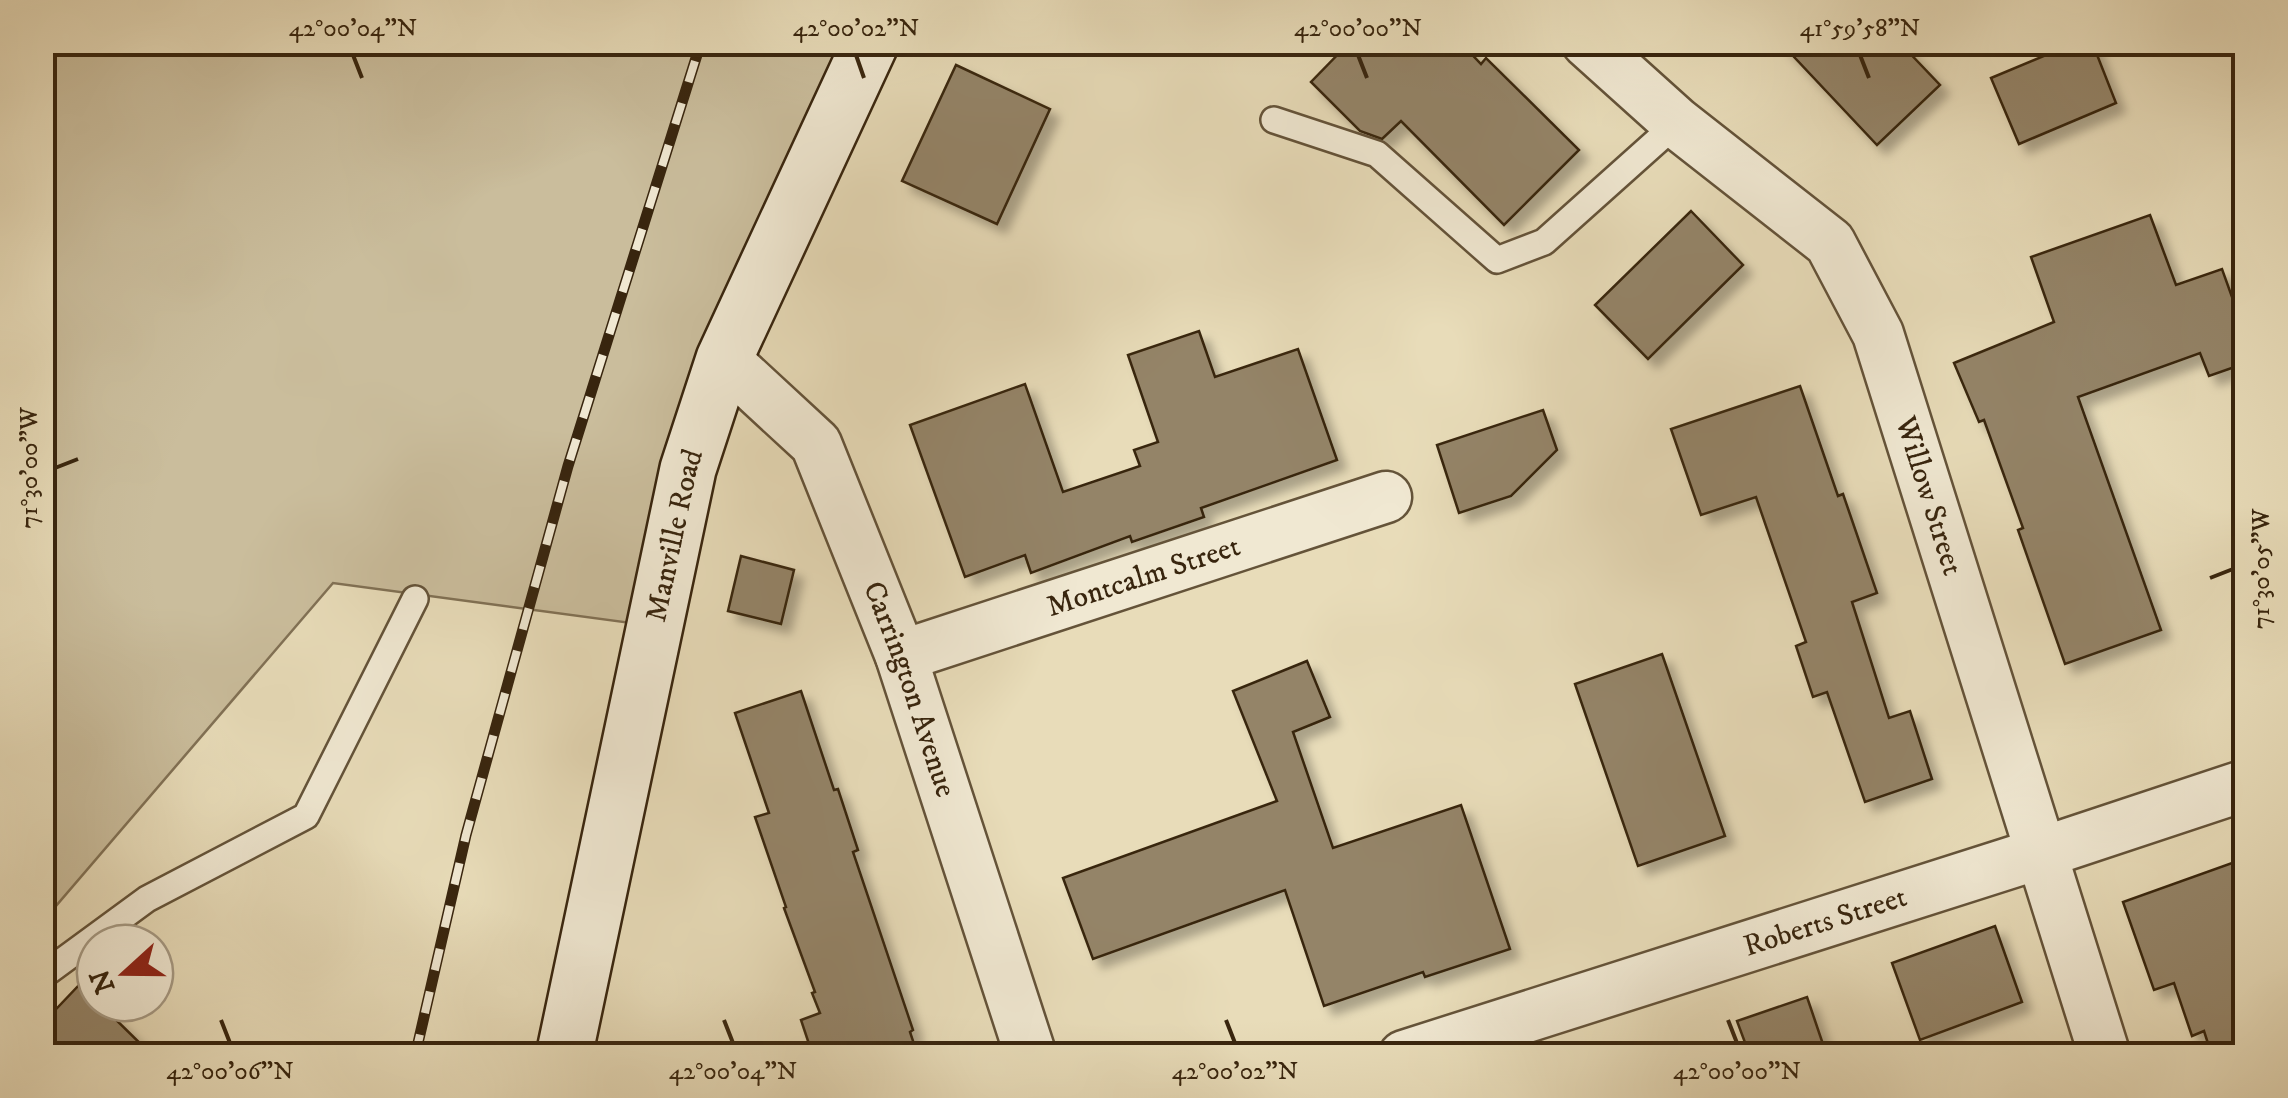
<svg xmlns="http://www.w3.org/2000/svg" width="2288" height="1098" viewBox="0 0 2288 1098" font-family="'IM FELL DW Pica',serif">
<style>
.green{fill:#cabd9c;stroke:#817155;stroke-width:2.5}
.building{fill:#948467;stroke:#38250e;stroke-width:2.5;filter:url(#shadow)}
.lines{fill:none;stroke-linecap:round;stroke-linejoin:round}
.lane-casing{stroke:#645339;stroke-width:30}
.street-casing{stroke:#645339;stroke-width:55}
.secondary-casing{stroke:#38250e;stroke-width:60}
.lane{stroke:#f0e8d2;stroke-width:25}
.street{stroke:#f0e8d2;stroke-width:50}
.secondary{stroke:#f0e8d2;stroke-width:55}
.rail-casing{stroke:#38250e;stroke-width:11}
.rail{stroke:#f0e8d2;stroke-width:8;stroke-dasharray:22;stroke-linecap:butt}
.ticks{fill:none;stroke:#38250e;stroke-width:4}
.labels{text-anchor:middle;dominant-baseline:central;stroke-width:10;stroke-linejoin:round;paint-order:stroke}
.street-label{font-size:30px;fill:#38250e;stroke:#f0e8d2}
.neatline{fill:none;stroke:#38250e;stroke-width:4}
.ticks-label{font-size:25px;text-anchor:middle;fill:#38250e}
</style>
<defs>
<filter id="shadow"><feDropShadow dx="9" dy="9" stdDeviation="5" flood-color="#0004"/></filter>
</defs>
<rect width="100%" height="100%" fill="#e8dcb9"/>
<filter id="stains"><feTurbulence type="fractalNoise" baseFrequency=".002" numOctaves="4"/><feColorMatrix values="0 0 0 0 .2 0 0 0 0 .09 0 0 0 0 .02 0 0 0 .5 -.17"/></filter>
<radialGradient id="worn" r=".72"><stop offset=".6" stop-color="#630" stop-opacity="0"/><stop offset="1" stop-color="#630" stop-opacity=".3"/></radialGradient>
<path class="green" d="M 43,43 L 849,43 L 638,624 L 333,583 L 43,921 Z"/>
<g class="building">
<path d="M 1350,42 L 1460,42 L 1481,64 L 1486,58 L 1579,150 L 1504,225 L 1401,121 L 1382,139 L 1360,131 L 1311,82 Z"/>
<path d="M 1780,42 L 1899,42 L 1940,85 L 1877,145 Z"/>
<path d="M 2077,42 L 2092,42 L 2116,103 L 2019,144 L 1991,78 Z"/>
<path d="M 956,65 L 1050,109 L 997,224 L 902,181 Z"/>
<path d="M 1691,211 L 1743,265 L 1648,359 L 1595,305 Z"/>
<path d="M 2150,215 L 2176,285 L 2222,269 L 2246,336 L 2246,363 L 2209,376 L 2200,353 L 2078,397 L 2161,630 L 2065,664 L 2018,530 L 2023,528 L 1984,420 L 1979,422 L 1954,363 L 2054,322 L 2031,257 Z"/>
<path d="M 1199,331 L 1215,377 L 1298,349 L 1337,460 L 1201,508 L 1204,517 L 1132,542 L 1130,536 L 1031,573 L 1025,555 L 965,577 L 910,425 L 1025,384 L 1063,492 L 1140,466 L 1134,450 L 1158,442 L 1128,355 Z"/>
<path d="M 1800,386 L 1838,496 L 1843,494 L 1877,593 L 1852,602 L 1889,718 L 1910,711 L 1932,779 L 1865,802 L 1827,692 L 1813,697 L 1796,646 L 1806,642 L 1756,497 L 1701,515 L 1671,429 Z"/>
<path d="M 1543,410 L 1557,450 L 1511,496 L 1459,513 L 1437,445 Z"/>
<path d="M 741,556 L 794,570 L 781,624 L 728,611 Z"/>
<path d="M 1662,654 L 1725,836 L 1638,866 L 1575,684 Z"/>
<path d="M 1307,661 L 1330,717 L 1293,732 L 1333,848 L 1461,805 L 1510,949 L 1425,977 L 1423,972 L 1324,1006 L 1285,890 L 1093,959 L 1063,878 L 1277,801 L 1233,691 Z"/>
<path d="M 801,691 L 834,790 L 838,789 L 858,850 L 853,852 L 913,1030 L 910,1032 L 918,1056 L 813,1056 L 801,1020 L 820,1013 L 812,993 L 815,992 L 784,908 L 786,907 L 755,817 L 769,813 L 735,713 Z"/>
<path d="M 2246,858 L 2246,1056 L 2212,1056 L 2204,1031 L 2192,1036 L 2174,983 L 2154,990 L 2123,902 Z"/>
<path d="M 1995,926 L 2022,1002 L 1920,1040 L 1892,963 Z"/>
<path d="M 80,984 L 95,999 L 95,1003 L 99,1003 L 153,1056 L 42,1056 L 42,1024 Z"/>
<path d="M 1807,997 L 1827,1056 L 1750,1056 L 1737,1021 Z"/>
</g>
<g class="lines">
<defs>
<g id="lane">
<path d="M 1274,120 L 1377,154 L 1497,260 L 1544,242 L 1677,123"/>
<path d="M 42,976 L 147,899 L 306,816 L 415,599"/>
</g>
<g id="street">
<path id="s1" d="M 1587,42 L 1677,123 L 1830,243 L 1878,334 L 2105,1056"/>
<path id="s2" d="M 724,359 L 816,444 L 901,656 L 1031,1056"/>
<path id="s3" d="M 901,656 L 1386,497"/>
<path id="s4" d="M 1404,1056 L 2041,853 L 2246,785"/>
</g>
<g id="secondary">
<path id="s5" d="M 564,1056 L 688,469 L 724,359 L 871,42"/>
</g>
</defs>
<use href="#lane" class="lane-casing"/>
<use href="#street" class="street-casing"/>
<use href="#secondary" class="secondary-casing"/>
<use href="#lane" class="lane"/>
<use href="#street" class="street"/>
<use href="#secondary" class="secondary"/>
<defs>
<path id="rail" d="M 415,1056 L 466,835 L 568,466 L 701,42"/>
</defs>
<use href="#rail" class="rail-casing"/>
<use href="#rail" class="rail"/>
</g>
<path class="ticks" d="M 353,55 L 362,78M 856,55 L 864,78M 1358,55 L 1367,78M 1860,55 L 1869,78M 55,468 L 78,459M 2210,578 L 2233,569M 221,1020 L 230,1043M 724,1020 L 733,1043M 1226,1020 L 1235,1043M 1728,1020 L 1737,1043"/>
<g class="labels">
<g class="street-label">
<text stroke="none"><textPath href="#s1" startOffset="588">Willow Street</textPath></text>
<text stroke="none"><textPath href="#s5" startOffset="532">Manville Road</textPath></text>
<text stroke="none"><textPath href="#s3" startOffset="255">Montcalm Street</textPath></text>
<text stroke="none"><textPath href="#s2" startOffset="388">Carrington Avenue</textPath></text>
<text stroke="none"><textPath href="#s4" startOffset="442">Roberts Street</textPath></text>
</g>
</g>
<rect width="2288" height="1098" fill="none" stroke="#e8dcb9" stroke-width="110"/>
<g transform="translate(125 973) rotate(249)"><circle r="48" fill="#f0e8d2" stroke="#a69a84" stroke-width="2.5"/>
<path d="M0-8L18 38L0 25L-18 38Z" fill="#8f2418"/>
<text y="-15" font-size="28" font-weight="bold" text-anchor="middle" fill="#38250e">N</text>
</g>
<rect x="55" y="55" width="2178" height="988" class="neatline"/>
<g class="ticks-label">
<text x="353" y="36">42°00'04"N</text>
<text x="856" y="36">42°00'02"N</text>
<text x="1358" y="36">42°00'00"N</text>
<text x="1860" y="36">41°59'58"N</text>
<text transform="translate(28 468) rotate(-90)" y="9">71°30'00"W</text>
<text transform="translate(2260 569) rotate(-90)" y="9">71°30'05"W</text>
<text x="230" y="1079">42°00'06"N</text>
<text x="733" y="1079">42°00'04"N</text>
<text x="1235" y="1079">42°00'02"N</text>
<text x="1737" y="1079">42°00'00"N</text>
</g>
<rect width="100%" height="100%" filter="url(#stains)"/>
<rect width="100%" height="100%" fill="url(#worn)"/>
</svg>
